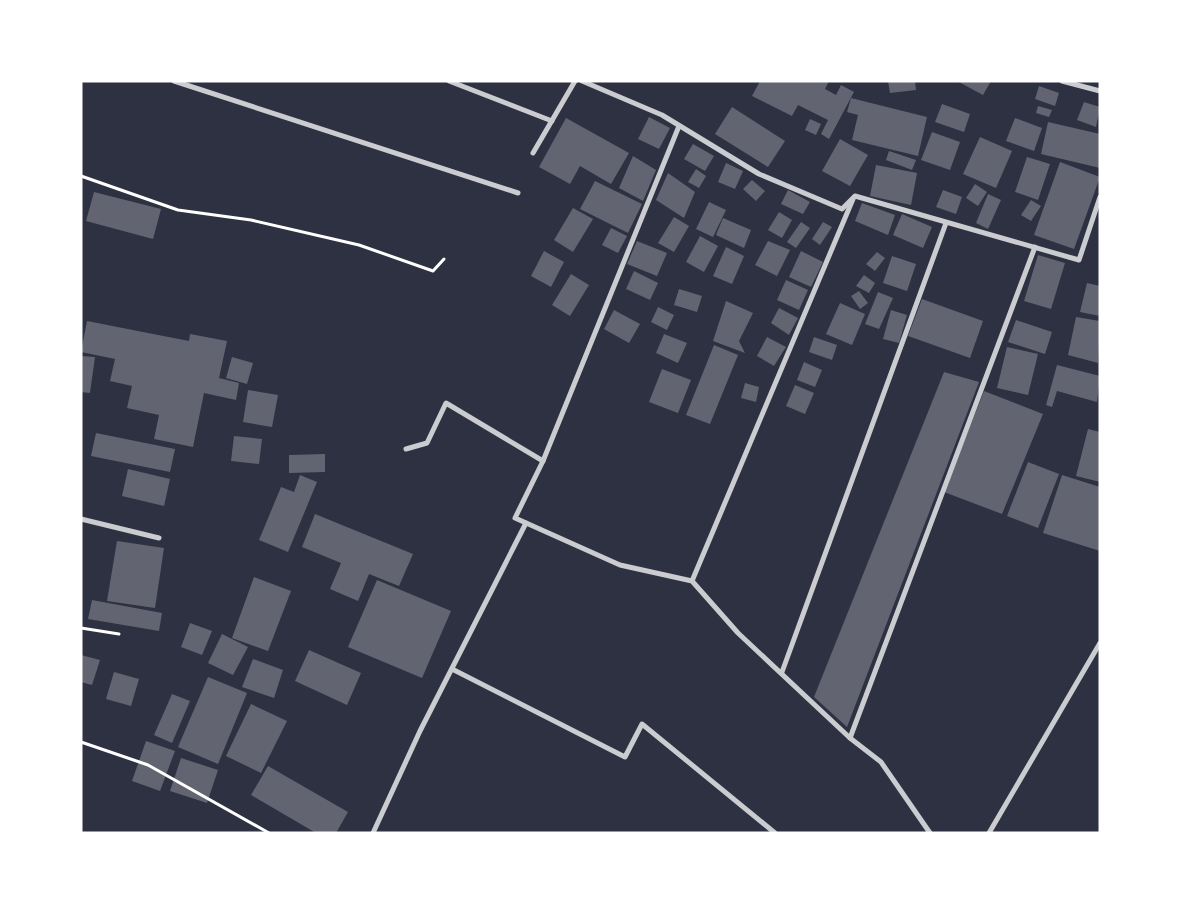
<svg xmlns="http://www.w3.org/2000/svg" width="1181" height="914" viewBox="0 0 1181 914" font-family="Overpass,sans-serif">
<style>
.building{fill:#626471}
.lines{fill:none;stroke-linecap:round;stroke-linejoin:round}
.path{stroke:#fff;stroke-width:3}
.minor{stroke:#caccd0;stroke-width:5}
</style>
<rect width="100%" height="100%" fill="#2d3142"/>
<g class="building">
<path d="M 760,81 L 829,81 L 825,89 L 836,95 L 841,85 L 854,92 L 829,139 L 821,134 L 828,120 L 798,105 L 792,116 L 752,96 Z"/>
<path d="M 888,81 L 915,81 L 916,90 L 890,93 Z"/>
<path d="M 957,81 L 991,81 L 983,95 Z"/>
<path d="M 1039,86 L 1059,93 L 1055,106 L 1035,99 Z"/>
<path d="M 851,98 L 927,117 L 918,156 L 852,140 L 858,115 L 847,112 Z"/>
<path d="M 1084,102 L 1100,107 L 1096,127 L 1077,120 Z"/>
<path d="M 942,104 L 970,114 L 964,132 L 935,122 Z"/>
<path d="M 1038,106 L 1052,110 L 1049,117 L 1036,113 Z"/>
<path d="M 732,107 L 785,141 L 768,167 L 715,134 Z"/>
<path d="M 649,117 L 670,128 L 659,149 L 638,139 Z"/>
<path d="M 566,118 L 629,153 L 611,184 L 580,166 L 570,184 L 539,167 Z"/>
<path d="M 1015,118 L 1042,128 L 1034,151 L 1006,141 Z"/>
<path d="M 810,119 L 821,124 L 816,135 L 805,130 Z"/>
<path d="M 1048,122 L 1100,134 L 1100,168 L 1041,154 Z"/>
<path d="M 932,132 L 960,142 L 950,170 L 921,160 Z"/>
<path d="M 980,137 L 1012,151 L 996,188 L 963,174 Z"/>
<path d="M 840,139 L 868,155 L 850,186 L 822,171 Z"/>
<path d="M 693,144 L 714,156 L 705,171 L 684,159 Z"/>
<path d="M 889,151 L 916,160 L 912,170 L 886,160 Z"/>
<path d="M 633,156 L 656,170 L 643,201 L 619,188 Z"/>
<path d="M 1027,157 L 1050,164 L 1038,200 L 1015,192 Z"/>
<path d="M 1060,162 L 1100,177 L 1074,249 L 1034,235 Z"/>
<path d="M 726,163 L 743,171 L 735,189 L 718,182 Z"/>
<path d="M 876,165 L 917,173 L 911,205 L 870,196 Z"/>
<path d="M 696,169 L 706,176 L 699,188 L 688,182 Z"/>
<path d="M 668,173 L 695,192 L 684,218 L 656,200 Z"/>
<path d="M 752,180 L 765,191 L 756,201 L 743,189 Z"/>
<path d="M 595,181 L 642,204 L 628,233 L 580,209 Z"/>
<path d="M 975,184 L 987,192 L 978,206 L 966,198 Z"/>
<path d="M 788,190 L 810,202 L 803,214 L 781,204 Z"/>
<path d="M 943,190 L 962,197 L 956,214 L 936,207 Z"/>
<path d="M 94,192 L 161,209 L 153,239 L 86,221 Z"/>
<path d="M 988,194 L 1001,200 L 988,229 L 976,223 Z"/>
<path d="M 1031,200 L 1041,206 L 1031,221 L 1021,215 Z"/>
<path d="M 709,202 L 726,210 L 713,237 L 696,229 Z"/>
<path d="M 862,203 L 895,215 L 888,235 L 855,221 Z"/>
<path d="M 573,208 L 593,219 L 573,252 L 554,240 Z"/>
<path d="M 779,212 L 792,220 L 782,238 L 768,230 Z"/>
<path d="M 902,214 L 932,227 L 923,248 L 893,235 Z"/>
<path d="M 674,217 L 689,226 L 674,252 L 658,243 Z"/>
<path d="M 723,218 L 751,230 L 744,248 L 716,235 Z"/>
<path d="M 801,222 L 810,228 L 796,248 L 787,242 Z"/>
<path d="M 823,222 L 832,227 L 820,245 L 812,239 Z"/>
<path d="M 611,228 L 627,236 L 618,253 L 602,245 Z"/>
<path d="M 700,236 L 718,246 L 704,272 L 686,262 Z"/>
<path d="M 637,241 L 667,253 L 657,276 L 627,264 Z"/>
<path d="M 768,241 L 790,250 L 777,276 L 755,265 Z"/>
<path d="M 726,247 L 744,256 L 732,284 L 713,276 Z"/>
<path d="M 544,251 L 564,262 L 551,287 L 531,276 Z"/>
<path d="M 801,251 L 823,262 L 811,287 L 789,277 Z"/>
<path d="M 877,252 L 885,258 L 875,271 L 866,264 Z"/>
<path d="M 1038,255 L 1065,263 L 1051,309 L 1024,301 Z"/>
<path d="M 892,256 L 916,264 L 907,291 L 883,283 Z"/>
<path d="M 634,271 L 658,283 L 650,300 L 626,289 Z"/>
<path d="M 571,274 L 589,285 L 570,316 L 552,305 Z"/>
<path d="M 864,275 L 875,283 L 869,293 L 856,286 Z"/>
<path d="M 786,280 L 808,290 L 799,310 L 777,300 Z"/>
<path d="M 1087,283 L 1100,286 L 1100,316 L 1080,312 Z"/>
<path d="M 679,289 L 702,296 L 697,312 L 674,305 Z"/>
<path d="M 859,291 L 868,303 L 860,309 L 851,296 Z"/>
<path d="M 878,292 L 893,298 L 879,329 L 865,324 Z"/>
<path d="M 922,299 L 983,321 L 970,358 L 908,336 Z"/>
<path d="M 726,301 L 753,313 L 739,341 L 745,353 L 713,341 Z"/>
<path d="M 840,303 L 865,314 L 852,345 L 826,334 Z"/>
<path d="M 658,307 L 674,315 L 667,330 L 651,322 Z"/>
<path d="M 779,308 L 798,318 L 789,335 L 771,323 Z"/>
<path d="M 614,310 L 640,324 L 629,343 L 604,329 Z"/>
<path d="M 891,310 L 907,315 L 899,343 L 883,339 Z"/>
<path d="M 1076,317 L 1100,321 L 1098,363 L 1068,355 Z"/>
<path d="M 1016,320 L 1052,332 L 1045,354 L 1008,342 Z"/>
<path d="M 87,321 L 189,341 L 190,334 L 227,341 L 219,378 L 239,383 L 236,400 L 204,393 L 193,447 L 154,439 L 159,415 L 127,408 L 132,386 L 110,381 L 115,359 L 81,352 Z"/>
<path d="M 664,334 L 687,343 L 678,363 L 656,353 Z"/>
<path d="M 767,337 L 786,347 L 774,366 L 757,356 Z"/>
<path d="M 814,337 L 837,345 L 832,360 L 809,352 Z"/>
<path d="M 714,345 L 738,355 L 710,424 L 686,415 Z"/>
<path d="M 1007,347 L 1038,354 L 1028,395 L 997,388 Z"/>
<path d="M 81,356 L 95,357 L 90,393 L 81,392 Z"/>
<path d="M 232,357 L 253,363 L 247,384 L 226,378 Z"/>
<path d="M 804,362 L 822,370 L 815,387 L 797,380 Z"/>
<path d="M 1057,365 L 1100,376 L 1097,402 L 1057,391 L 1052,407 L 1046,405 Z"/>
<path d="M 662,369 L 691,380 L 678,413 L 649,402 Z"/>
<path d="M 944,372 L 979,382 L 847,727 L 814,697 Z"/>
<path d="M 745,383 L 759,387 L 756,402 L 741,398 Z"/>
<path d="M 795,385 L 814,393 L 805,414 L 786,406 Z"/>
<path d="M 248,390 L 278,395 L 272,427 L 243,422 Z"/>
<path d="M 984,391 L 1043,414 L 1002,514 L 944,492 Z"/>
<path d="M 1088,429 L 1100,432 L 1100,482 L 1076,476 Z"/>
<path d="M 96,433 L 175,449 L 170,472 L 91,456 Z"/>
<path d="M 234,436 L 262,439 L 259,464 L 231,461 Z"/>
<path d="M 325,454 L 325,472 L 289,473 L 289,455 Z"/>
<path d="M 1028,462 L 1059,474 L 1038,528 L 1007,516 Z"/>
<path d="M 128,469 L 170,479 L 164,506 L 122,496 Z"/>
<path d="M 300,475 L 317,482 L 288,552 L 259,540 L 281,487 L 294,492 Z"/>
<path d="M 1062,475 L 1100,487 L 1100,551 L 1043,533 Z"/>
<path d="M 315,514 L 413,554 L 399,586 L 369,574 L 358,601 L 330,589 L 341,563 L 302,547 Z"/>
<path d="M 117,541 L 164,548 L 155,608 L 107,601 Z"/>
<path d="M 254,577 L 291,591 L 268,651 L 232,638 Z"/>
<path d="M 377,580 L 451,611 L 422,678 L 348,647 Z"/>
<path d="M 92,600 L 162,613 L 159,631 L 88,619 Z"/>
<path d="M 190,623 L 212,631 L 202,655 L 181,647 Z"/>
<path d="M 222,634 L 248,647 L 233,675 L 208,663 Z"/>
<path d="M 309,650 L 361,673 L 347,705 L 295,681 Z"/>
<path d="M 81,655 L 100,660 L 92,685 L 81,682 Z"/>
<path d="M 253,659 L 283,670 L 274,698 L 242,687 Z"/>
<path d="M 114,672 L 139,679 L 131,706 L 106,699 Z"/>
<path d="M 208,677 L 247,693 L 218,764 L 178,747 Z"/>
<path d="M 172,694 L 190,701 L 172,743 L 154,735 Z"/>
<path d="M 251,704 L 287,721 L 261,773 L 226,756 Z"/>
<path d="M 146,741 L 175,751 L 160,791 L 132,781 Z"/>
<path d="M 181,758 L 218,770 L 207,803 L 170,791 Z"/>
<path d="M 268,766 L 348,812 L 336,833 L 316,833 L 251,795 Z"/>
</g>
<g class="lines">
<g class="path">
<path d="M 81,176 L 178,210 L 251,220 L 359,245 L 433,271 L 444,259"/>
<path d="M 81,628 L 119,634"/>
<path d="M 81,742 L 148,765 L 269,833"/>
</g>
<g class="minor">
<path d="M 174,81 L 518,193"/>
<path d="M 449,81 L 552,121"/>
<path d="M 582,81 L 662,115 L 759,174 L 842,209 L 855,196 L 1079,260 L 1100,197"/>
<path d="M 1062,81 L 1100,91"/>
<path d="M 533,153 L 575,81"/>
<path d="M 406,449 L 427,443 L 446,403 L 543,461 L 515,518 L 620,565 L 692,581 L 738,633 L 850,738 L 881,762 L 930,833"/>
<path d="M 543,461 L 679,126"/>
<path d="M 81,519 L 159,538"/>
<path d="M 692,581 L 853,199"/>
<path d="M 452,669 L 625,757 L 642,724 L 775,833"/>
<path d="M 782,672 L 946,223"/>
<path d="M 850,738 L 1035,247"/>
<path d="M 373,833 L 420,731 L 526,523"/>
<path d="M 989,833 L 1100,643"/>
</g>
</g>
<rect width="1181" height="914" fill="none" stroke="#ffffff" stroke-width="165"/>
</svg>
